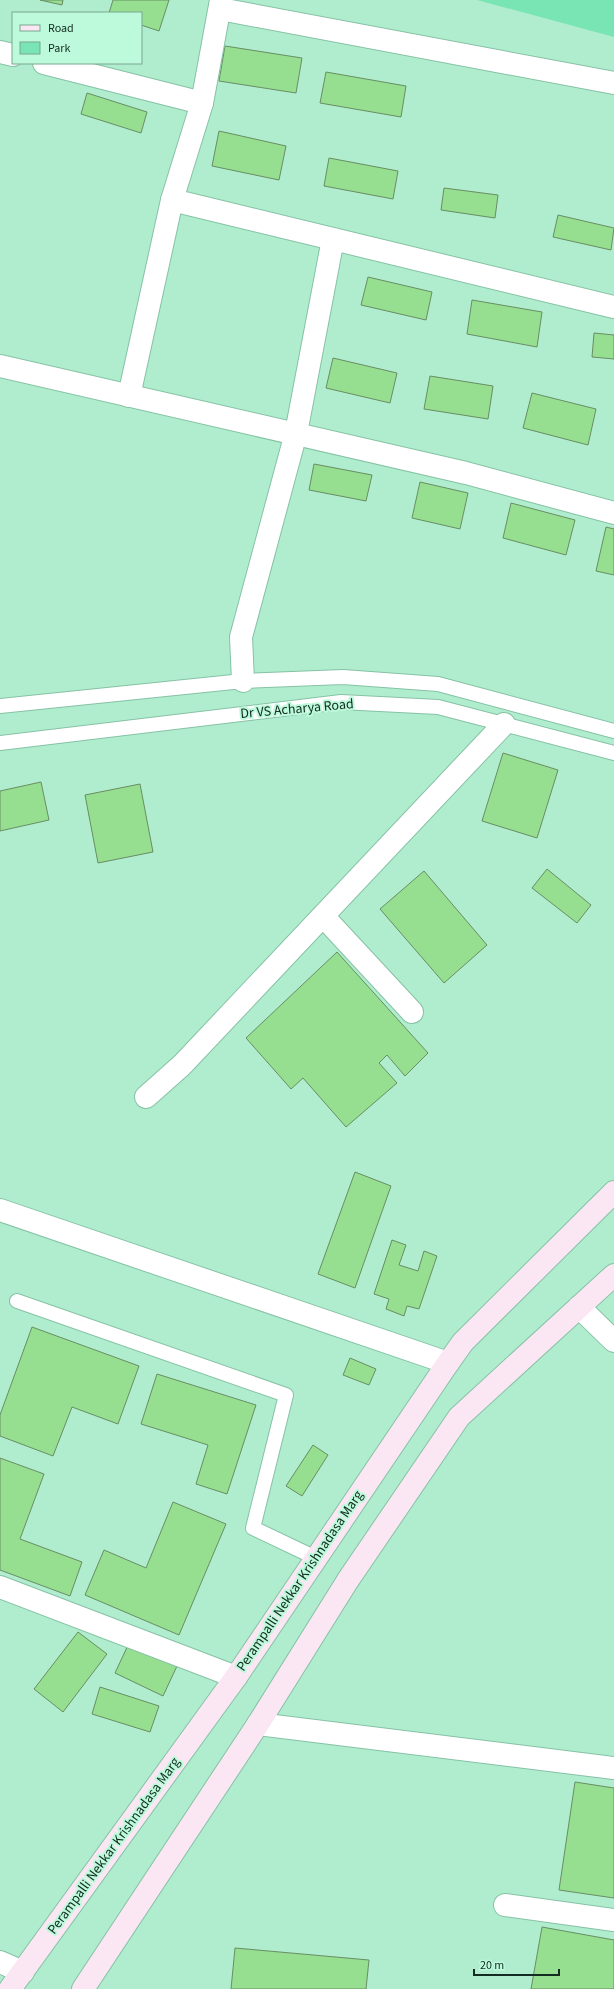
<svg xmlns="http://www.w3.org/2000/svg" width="614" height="1989" viewBox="0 0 614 1989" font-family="'Source Sans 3',sans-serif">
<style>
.green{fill:#7ae5b4}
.building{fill:#96de90;stroke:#688e64}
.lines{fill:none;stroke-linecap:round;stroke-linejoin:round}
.lane-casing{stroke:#86c2a5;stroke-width:16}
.street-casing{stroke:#86c2a5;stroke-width:24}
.secondary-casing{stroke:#86c2a5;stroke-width:24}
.lane{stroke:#fff;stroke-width:14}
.street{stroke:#fff;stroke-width:22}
.secondary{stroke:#fbe6f3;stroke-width:22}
.labels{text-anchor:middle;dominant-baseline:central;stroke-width:4;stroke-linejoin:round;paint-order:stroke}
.street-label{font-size:14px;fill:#132b20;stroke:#bdfadb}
</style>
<rect width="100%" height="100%" fill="#b0edce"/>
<path class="green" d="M 477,0 L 614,0 L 614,37 Z"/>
<g class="building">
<path d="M 40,0 L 63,0 L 62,5 Z"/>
<path d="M 113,0 L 169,0 L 159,31 L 141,25 L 141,13 L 109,13 Z"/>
<path d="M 225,46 L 302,58 L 296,93 L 219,81 Z"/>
<path d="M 326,72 L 406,86 L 401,117 L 320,103 Z"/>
<path d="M 87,93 L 147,112 L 141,133 L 81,114 Z"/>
<path d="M 219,131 L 286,146 L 279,180 L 212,166 Z"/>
<path d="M 329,158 L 398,171 L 393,199 L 324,186 Z"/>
<path d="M 444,188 L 498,195 L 495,218 L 441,210 Z"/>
<path d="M 558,215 L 614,228 L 611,250 L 553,237 Z"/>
<path d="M 368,277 L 432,292 L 426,320 L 361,305 Z"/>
<path d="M 472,300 L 542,312 L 537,347 L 467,334 Z"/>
<path d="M 594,333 L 614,335 L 614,359 L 592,357 Z"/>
<path d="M 333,358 L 397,373 L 390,403 L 326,388 Z"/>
<path d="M 430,376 L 493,386 L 488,419 L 424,409 Z"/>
<path d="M 532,393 L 596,409 L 588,445 L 523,428 Z"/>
<path d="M 314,464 L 372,475 L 366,501 L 309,490 Z"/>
<path d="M 420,482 L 468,493 L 460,529 L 412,518 Z"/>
<path d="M 511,503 L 575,520 L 566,555 L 503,538 Z"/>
<path d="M 606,527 L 614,529 L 614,575 L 596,571 Z"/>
<path d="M 503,753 L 558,770 L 537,838 L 482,821 Z"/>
<path d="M 41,782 L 49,820 L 0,831 L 0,791 Z"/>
<path d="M 140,784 L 153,852 L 98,863 L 85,795 Z"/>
<path d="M 547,869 L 591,905 L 577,923 L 532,888 Z"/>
<path d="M 424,871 L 487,945 L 444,983 L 380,909 Z"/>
<path d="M 337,952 L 428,1053 L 405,1076 L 387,1055 L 379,1063 L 397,1083 L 346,1127 L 303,1078 L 291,1089 L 246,1038 Z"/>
<path d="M 355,1172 L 391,1186 L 355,1288 L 318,1274 Z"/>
<path d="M 392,1240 L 406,1245 L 399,1265 L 418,1271 L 424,1251 L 437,1256 L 419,1309 L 407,1306 L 404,1316 L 386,1309 L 389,1299 L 374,1294 Z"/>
<path d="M 32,1327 L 139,1366 L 118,1424 L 72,1407 L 53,1456 L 0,1436 L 0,1415 Z"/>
<path d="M 350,1358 L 376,1369 L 369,1385 L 343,1375 Z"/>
<path d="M 157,1374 L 256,1405 L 227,1494 L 196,1484 L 208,1445 L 141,1424 Z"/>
<path d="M 313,1445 L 328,1455 L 302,1496 L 286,1486 Z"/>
<path d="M 0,1458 L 44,1474 L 20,1539 L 82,1562 L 70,1596 L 0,1570 Z"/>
<path d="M 173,1502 L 226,1524 L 179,1635 L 85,1595 L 104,1550 L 146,1568 Z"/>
<path d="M 78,1632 L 107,1654 L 63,1712 L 34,1689 Z"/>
<path d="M 129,1643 L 177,1666 L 163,1696 L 115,1673 Z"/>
<path d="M 100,1687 L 159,1706 L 150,1732 L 92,1714 Z"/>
<path d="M 575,1782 L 614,1788 L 614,1898 L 559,1890 Z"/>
<path d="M 542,1927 L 614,1940 L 614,1989 L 531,1989 Z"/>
<path d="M 235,1948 L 369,1960 L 366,1989 L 231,1989 Z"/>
</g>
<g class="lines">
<defs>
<g id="lane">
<path d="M 0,706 L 243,681 L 343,677 L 438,684 L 614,731"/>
<path d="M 0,743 L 341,702 L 438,707 L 614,753"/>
<path d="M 17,1301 L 286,1395 L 253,1528 L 316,1558"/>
</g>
<g id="street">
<path d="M 220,9 L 614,83"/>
<path d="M 0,52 L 13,55"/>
<path d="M 44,63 L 202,103 L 221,0"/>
<path d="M 202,103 L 172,200 L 614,307"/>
<path d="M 0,366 L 466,473 L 614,513"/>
<path d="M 129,396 L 172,200"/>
<path d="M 243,681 L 241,637 L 296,433 L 333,239"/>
<path d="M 323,916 L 412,1012"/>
<path d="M 146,1097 L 182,1065 L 504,724"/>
<path d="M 0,1210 L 448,1363"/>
<path d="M 579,1307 L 614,1341"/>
<path d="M 0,1587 L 236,1677"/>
<path d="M 258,1724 L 614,1768"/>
<path d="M 505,1905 L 614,1920"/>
<path d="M 0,1962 L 23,1972"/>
</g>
<g id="secondary">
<path d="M 10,1989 L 236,1677 L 448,1363 L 463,1342 L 614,1192"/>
<path d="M 83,1989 L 258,1724 L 348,1580 L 459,1417 L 614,1275"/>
</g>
</defs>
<use href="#lane" class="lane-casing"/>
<use href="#street" class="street-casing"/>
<use href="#secondary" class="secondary-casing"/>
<use href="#lane" class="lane"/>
<use href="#street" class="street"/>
<use href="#secondary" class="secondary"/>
</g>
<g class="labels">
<g class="street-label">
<text transform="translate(297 709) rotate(-5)">Dr VS Acharya Road</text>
<text transform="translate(300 1581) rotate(-56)">Perampalli Nekkar Krishnadasa Marg</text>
<text transform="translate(114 1846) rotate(-54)">Perampalli Nekkar Krishnadasa Marg</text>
</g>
</g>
<rect x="12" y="12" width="130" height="52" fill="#bdfadb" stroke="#79a790"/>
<rect x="20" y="25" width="20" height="6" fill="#fbe6f3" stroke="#79a790"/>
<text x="48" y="32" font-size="12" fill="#132b20">Road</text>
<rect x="20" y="42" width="20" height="12" fill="#7ae5b4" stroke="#79a790"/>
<text x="48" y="52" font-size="12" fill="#132b20">Park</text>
<path d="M474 1969v6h85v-6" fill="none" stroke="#132b20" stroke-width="2"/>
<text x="480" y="1969" font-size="12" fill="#132b20" stroke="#bdfadb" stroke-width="3" paint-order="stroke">20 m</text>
</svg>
